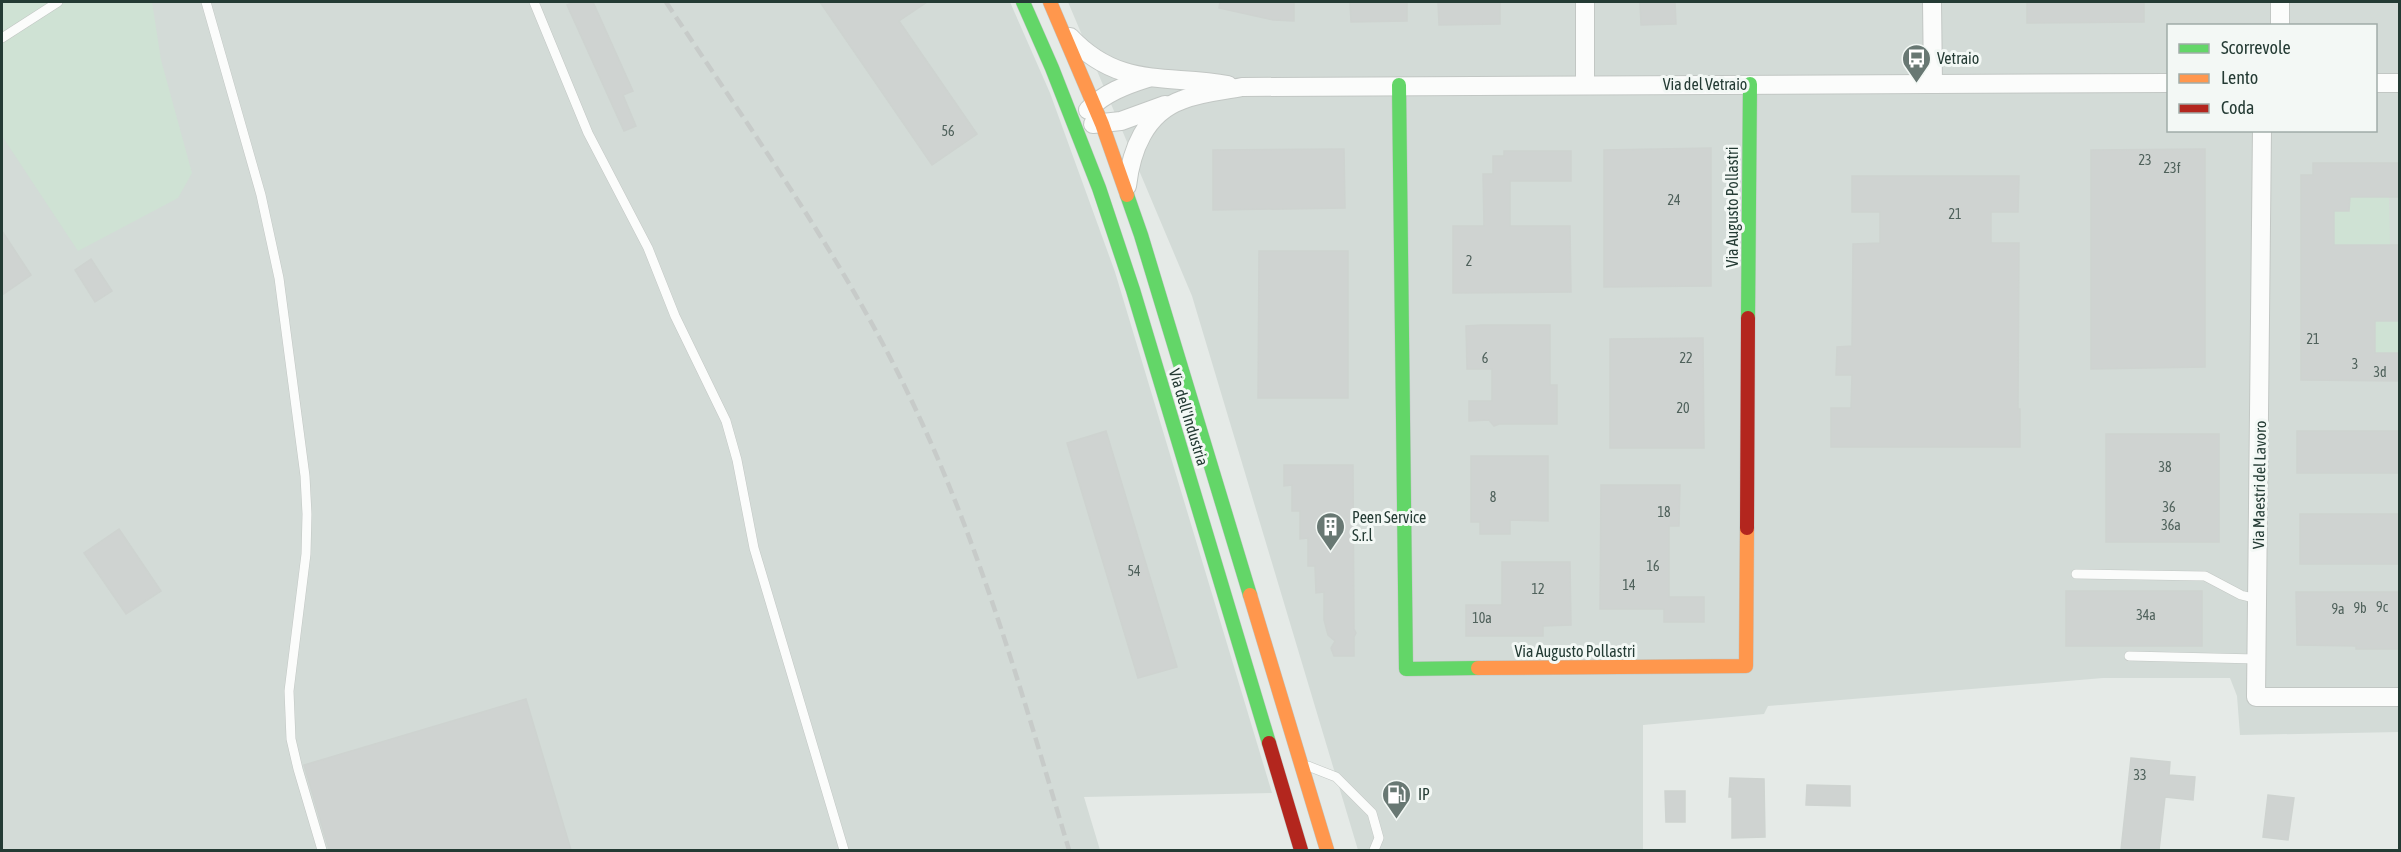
<svg xmlns="http://www.w3.org/2000/svg" width="2401" height="852" viewBox="0 0 2401 852" font-family="'Asap Condensed',sans-serif">
<style>
.built{fill:#d3dbd7;fill-rule:evenodd}
.green{fill:#cfe2d4}
.building{fill:#cfd3d1;stroke:#ced3d0;stroke-width:1.5}
.lines{fill:none;stroke-linecap:round;stroke-linejoin:round}
.lane-casing{stroke:#c2c7c4;stroke-width:10}
.street-casing{stroke:#c2c7c4;stroke-width:20}
.fast-casing{stroke:#c0c7c4;stroke-width:15}
.slow-casing{stroke:#c0c7c4;stroke-width:15}
.jam-casing{stroke:#c0c7c4;stroke-width:15}
.lane{stroke:#fbfcfb;stroke-width:9}
.street{stroke:#fbfcfb;stroke-width:18}
.fast{stroke:#63d668;stroke-width:14}
.slow{stroke:#ff974d;stroke-width:14}
.jam{stroke:#b3261e;stroke-width:14}
.rail{stroke:#c7cbc9;stroke-width:4.5;stroke-dasharray:12 6;stroke-linecap:butt}
.labels{text-anchor:middle;dominant-baseline:central;stroke-width:6;stroke-linejoin:round;paint-order:stroke}
.number-label{font-size:14px;fill:#4f615b}
.poi-label{font-size:16px;fill:#243b34;stroke:#f3f8f5;text-anchor:start}
.street-label{font-size:16px;fill:#243b34;stroke:#f3f8f5}
</style>
<rect width="100%" height="100%" fill="#e5eae7"/>
<g class="built">
<path d="M 2,2 L 1010,2 L 1050,93 L 1115,272 L 1272,793 L 1084,797 L 1100,850 L 2,850 Z"/>
<path d="M 1068,2 L 2399,2 L 2399,732 L 2240,735 L 2237,696 L 2230,678 L 2103,678 L 1768,706 L 1764,714 L 1643,725 L 1643,850 L 1358,850 L 1192,296 ZM 2168,26 L 2376,26 L 2376,130 L 2168,130 Z"/>
</g>
<g class="green">
<path d="M 2,2 L 152,2 L 161,60 L 192,173 L 178,198 L 78,251 L 2,136 Z"/>
<path d="M 2350,197 L 2389,197 L 2390,245 L 2334,245 L 2334,211 L 2349,211 Z"/>
<rect x="2375" y="321" width="24" height="32"/>
</g>
<g class="building">
<path d="M 575,2 L 593,2 L 633,91 L 623,95 L 636,126 L 624,131 L 567,5 Z"/>
<path d="M 820,2 L 927,2 L 899,21 L 977,134 L 932,165 Z"/>
<path d="M 1220,2 L 1294,2 L 1294,21 L 1273,20 L 1219,8 Z"/>
<path d="M 1350,2 L 1407,2 L 1407,21 L 1351,22 Z"/>
<path d="M 1438,2 L 1500,2 L 1500,24 L 1439,25 Z"/>
<path d="M 1640,2 L 1675,2 L 1676,24 L 1641,25 Z"/>
<path d="M 2027,2 L 2144,2 L 2144,22 L 2027,23 Z"/>
<path d="M 1711,148 L 1711,286 L 1604,287 L 1604,150 Z"/>
<path d="M 1344,149 L 1345,208 L 1213,210 L 1213,150 Z"/>
<path d="M 2205,149 L 2205,367 L 2091,369 L 2091,150 Z"/>
<path d="M 1504,151 L 1571,151 L 1571,181 L 1510,181 L 1510,226 L 1570,226 L 1571,292 L 1453,293 L 1453,226 L 1484,226 L 1483,174 L 1493,174 L 1493,156 L 1504,156 Z"/>
<path d="M 2313,163 L 2400,163 L 2400,197 L 2350,197 L 2349,211 L 2334,211 L 2334,245 L 2400,245 L 2400,321 L 2375,321 L 2375,353 L 2400,353 L 2400,381 L 2301,380 L 2301,175 L 2313,175 Z"/>
<path d="M 1852,176 L 2019,176 L 2018,212 L 1991,212 L 1991,243 L 2019,243 L 2018,409 L 2020,409 L 2020,447 L 1831,447 L 1831,408 L 1851,408 L 1852,375 L 1836,375 L 1837,347 L 1852,346 L 1853,244 L 1880,243 L 1880,212 L 1852,212 Z"/>
<path d="M 2,231 L 31,275 L 2,295 Z"/>
<path d="M 1259,251 L 1348,251 L 1348,398 L 1258,398 Z"/>
<path d="M 91,259 L 112,291 L 95,302 L 75,270 Z"/>
<path d="M 1482,325 L 1550,325 L 1550,385 L 1557,385 L 1557,424 L 1499,424 L 1494,426 L 1489,420 L 1469,421 L 1469,401 L 1492,401 L 1492,369 L 1467,369 L 1466,326 Z"/>
<path d="M 1703,338 L 1704,448 L 1610,448 L 1610,339 Z"/>
<path d="M 1106,431 L 1177,667 L 1138,678 L 1067,443 Z"/>
<rect x="2297" y="431" width="103" height="42"/>
<rect x="2106" y="434" width="113" height="108"/>
<path d="M 1471,456 L 1548,456 L 1548,521 L 1510,520 L 1510,534 L 1480,534 L 1480,522 L 1471,522 Z"/>
<path d="M 1284,465 L 1353,465 L 1354,629 L 1356,633 L 1354,637 L 1354,656 L 1334,656 L 1331,648 L 1335,641 L 1328,635 L 1324,620 L 1324,592 L 1316,593 L 1315,566 L 1308,566 L 1308,538 L 1300,539 L 1300,511 L 1292,511 L 1292,485 L 1284,486 Z"/>
<path d="M 1601,485 L 1680,485 L 1679,526 L 1669,526 L 1669,597 L 1704,597 L 1704,622 L 1664,622 L 1664,609 L 1600,609 Z"/>
<rect x="2300" y="514" width="100" height="50"/>
<path d="M 119,529 L 161,591 L 126,614 L 84,553 Z"/>
<path d="M 1502,562 L 1570,562 L 1571,625 L 1543,626 L 1543,636 L 1466,636 L 1466,605 L 1502,605 Z"/>
<rect x="2066" y="591" width="136" height="55"/>
<path d="M 2296,592 L 2400,592 L 2400,649 L 2356,649 L 2356,646 L 2297,645 Z"/>
<path d="M 526,699 L 571,850 L 329,850 L 304,765 Z"/>
<path d="M 2131,758 L 2170,762 L 2169,775 L 2195,777 L 2193,800 L 2165,797 L 2159,850 L 2121,850 Z"/>
<path d="M 1730,778 L 1764,779 L 1765,837 L 1732,838 L 1732,797 L 1729,797 Z"/>
<path d="M 1807,785 L 1850,786 L 1850,806 L 1806,805 Z"/>
<path d="M 1665,791 L 1685,791 L 1685,822 L 1666,822 Z"/>
<path d="M 2268,795 L 2294,798 L 2288,840 L 2263,837 Z"/>
</g>
<g class="lines">
<defs>
<g id="lane">
<path d="M 206,2 L 261,195 L 279,278 L 305,476 L 307,514 L 306,554 L 289,691 L 291,739 L 298,769 L 322,850"/>
<path d="M 534,2 L 588,133 L 648,248 L 675,316 L 726,421 L 737,460 L 754,548 L 844,850"/>
<path d="M 2,38 L 58,2"/>
<path d="M 2076,574 L 2205,576 L 2241,595 L 2257,599"/>
<path d="M 2129,656 L 2257,659"/>
<path d="M 1308,766 L 1336,777 L 1372,813 L 1379,838 L 1374,850"/>
</g>
<g id="street">
<path d="M 1585,2 L 1585,84"/>
<path d="M 1932,2 L 1933,84"/>
<path d="M 2280,26 L 2280,2"/>
<path d="M 1070,37 C 1119,89 1166,74 1228,85"/>
<path d="M 2376,83 L 2400,83"/>
<path d="M 1088,110 C 1104,93 1126,85 1148,78"/>
<path d="M 1093,124 L 1121,121 L 1165,105"/>
<path d="M 2262,130 L 2256,697 L 2400,697"/>
<path d="M 1127,186 C 1131,151 1145,113 1182,100 C 1201,92 1222,91 1242,87 L 2168,83"/>
</g>
<g id="fast">
<path d="M 1023,2 L 1052,68 L 1099,188 L 1133,290 L 1269,743"/>
<path d="M 1399,85 L 1406,669 L 1478,668"/>
<path d="M 1127,195 L 1141,235 L 1250,595"/>
<path d="M 1748,318 L 1750,84"/>
</g>
<g id="slow">
<path d="M 1050,2 L 1102,124 L 1127,195"/>
<path d="M 1250,595 L 1327,850"/>
<path d="M 1478,668 L 1746,666 L 1747,528"/>
</g>
<g id="jam">
<path d="M 1747,528 L 1748,318"/>
<path d="M 1269,743 L 1301,850"/>
</g>
</defs>
<use href="#lane" class="lane-casing"/>
<use href="#street" class="street-casing"/>
<use href="#fast" class="fast-casing"/>
<use href="#slow" class="slow-casing"/>
<use href="#jam" class="jam-casing"/>
<use href="#lane" class="lane"/>
<use href="#street" class="street"/>
<use href="#fast" class="fast"/>
<use href="#slow" class="slow"/>
<use href="#jam" class="jam"/>
<path class="rail" d="M 666,2 C 748,126 838,251 904,385 C 977,533 1022,693 1069,850"/>
</g>
<defs>
<symbol id="bus-pin" viewBox="-11 -11 22 30"><path d="M0 17L-7.5 6A9.5 9.5 0 1 1 7.5 6Z" fill="#687873" stroke="#f3f8f5"/><path d="M-5-6H5V4H4V6H2V4H-2V6H-4V4H-5ZM-3.5-4V0h7V-4ZM-3.5 1.2v1.5H-2V1.2ZM2 1.2v1.5H3.5V1.2Z" fill="#fff"/></symbol>
<symbol id="building-pin" viewBox="-11 -11 22 30"><path d="M0 17L-7.5 6A9.5 9.5 0 1 1 7.5 6Z" fill="#687873" stroke="#f3f8f5"/><path d="M-4-6H4V6H1V3H-1V6H-4ZM-2.5-4.3h1.7v1.8h-1.7ZM.8-4.3h1.7v1.8H.8ZM-2.5-1h1.7V.8h-1.7ZM.8-1h1.7V.8H.8Z" fill="#fff"/></symbol>
<symbol id="fuel-pin" viewBox="-11 -11 22 30"><path d="M0 17L-7.5 6A9.5 9.5 0 1 1 7.5 6Z" fill="#687873" stroke="#f3f8f5"/><path d="M-5.5-6h7V0h2V4h1.3V-2.5L3-4.5l.8-.8L6-3V5H2.5V1h-1V6h-7ZM-4.2-4.7v3.2H.2V-4.7Z" fill="#fff"/></symbol>
</defs>
<g fill-rule="evenodd">
<use href="#bus-pin" x="1900" y="42" width="33" height="45"/>
<use href="#building-pin" x="1314" y="510" width="33" height="45"/>
<use href="#fuel-pin" x="1380" y="778" width="33" height="45"/>
</g>
<g class="labels">
<g class="number-label">
<text x="948" y="131">56</text>
<text x="2145" y="160">23</text>
<text x="2172" y="168">23f</text>
<text x="1674" y="200">24</text>
<text x="1955" y="214">21</text>
<text x="1469" y="261">2</text>
<text x="2313" y="339">21</text>
<text x="1485" y="358">6</text>
<text x="1686" y="358">22</text>
<text x="2355" y="364">3</text>
<text x="2380" y="372">3d</text>
<text x="1683" y="408">20</text>
<text x="2165" y="467">38</text>
<text x="1493" y="497">8</text>
<text x="2169" y="507">36</text>
<text x="1664" y="512">18</text>
<text x="2171" y="525">36a</text>
<text x="1653" y="566">16</text>
<text x="1134" y="571">54</text>
<text x="1629" y="585">14</text>
<text x="1538" y="589">12</text>
<text x="2382" y="607">9c</text>
<text x="2360" y="608">9b</text>
<text x="2338" y="609">9a</text>
<text x="2146" y="615">34a</text>
<text x="1482" y="618">10a</text>
<text x="2140" y="775">33</text>
</g>
<g class="poi-label">
<text x="1937" y="58">Vetraio</text>
<text x="1352" y="517">Peen Service<tspan x="1352" dy="18">S.r.l</tspan></text>
<text x="1418" y="794">IP</text>
</g>
<g class="street-label">
<text x="1705" y="84">Via del Vetraio</text>
<text transform="translate(1732 207) rotate(-90)">Via Augusto Pollastri</text>
<text transform="translate(1189 417) rotate(73)">Via dell'Industria</text>
<text transform="translate(2259 485) rotate(-89)">Via Maestri del Lavoro</text>
<text x="1575" y="651">Via Augusto Pollastri</text>
</g>
</g>
<rect width="2401" height="852" fill="none" stroke="#243b34" stroke-width="6"/>
<rect x="2167" y="24" width="210" height="108" fill="#f3f8f5" stroke="#a0aca8" stroke-width="1.5"/>
<rect x="2179" y="44" width="30" height="9" fill="#63d668" stroke="#a0aca8" stroke-width="1.5"/>
<text x="2221" y="54" font-size="18" fill="#243b34">Scorrevole</text>
<rect x="2179" y="74" width="30" height="9" fill="#ff974d" stroke="#a0aca8" stroke-width="1.5"/>
<text x="2221" y="84" font-size="18" fill="#243b34">Lento</text>
<rect x="2179" y="104" width="30" height="9" fill="#b3261e" stroke="#a0aca8" stroke-width="1.5"/>
<text x="2221" y="114" font-size="18" fill="#243b34">Coda</text>
</svg>
